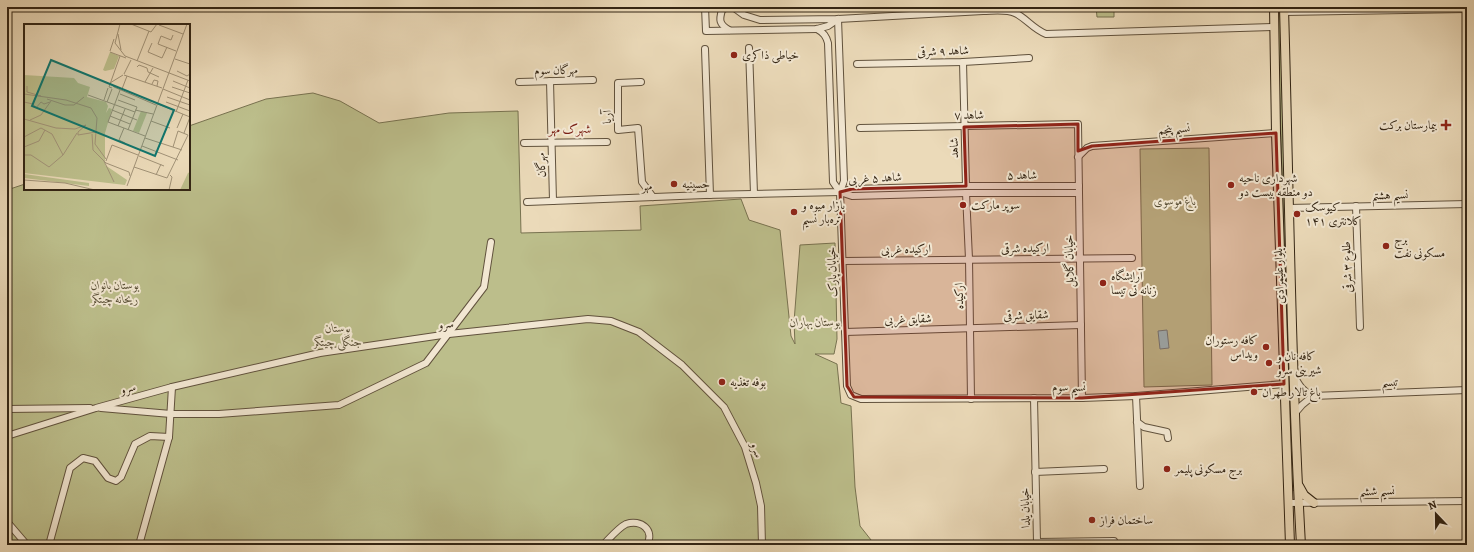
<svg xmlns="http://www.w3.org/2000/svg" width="1474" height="552" viewBox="0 0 1474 552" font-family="Alegreya,Amiri,serif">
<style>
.green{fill:#bcbe8b;stroke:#787250}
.water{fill:#9ab9b7;stroke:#717e76}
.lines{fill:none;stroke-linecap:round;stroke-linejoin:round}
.minor-casing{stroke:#61523d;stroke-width:8}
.major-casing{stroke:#332514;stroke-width:10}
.minor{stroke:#f2e7d2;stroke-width:6}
.major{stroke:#ebdab9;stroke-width:8}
.marked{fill:#8f2418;fill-opacity:0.2;stroke:#8f2418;stroke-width:3;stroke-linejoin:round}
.poi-dot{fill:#8f2418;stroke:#f2e7d2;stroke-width:1.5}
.labels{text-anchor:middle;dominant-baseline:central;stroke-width:4;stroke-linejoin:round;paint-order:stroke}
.street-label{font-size:12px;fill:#332514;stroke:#f2e7d2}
.poi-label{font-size:12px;fill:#332514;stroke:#f2e7d2;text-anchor:start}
.park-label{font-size:12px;font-style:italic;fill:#554b32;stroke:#f2e7d2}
.neighbourhood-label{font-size:13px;fill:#7a1f14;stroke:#f2e7d2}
.inset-road{fill:none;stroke:#a19277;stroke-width:1}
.view{fill:#0f766e;fill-opacity:0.15;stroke:#0f766e;stroke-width:2}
.inset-edge{fill:none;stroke:#332514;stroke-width:2}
</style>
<rect width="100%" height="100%" fill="#ebdab9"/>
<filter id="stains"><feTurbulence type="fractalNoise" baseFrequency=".005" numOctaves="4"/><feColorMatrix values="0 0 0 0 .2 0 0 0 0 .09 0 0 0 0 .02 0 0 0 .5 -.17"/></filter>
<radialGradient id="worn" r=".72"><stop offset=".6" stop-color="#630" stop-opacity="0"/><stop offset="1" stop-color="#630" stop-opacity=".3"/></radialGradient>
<g class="green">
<path d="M 1096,7 L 1114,7 L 1114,17 L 1097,17 Z"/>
<path d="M 1277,7 L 1280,7 L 1295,490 L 1292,491 Z"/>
<path d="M 313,93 L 340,101 L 379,123 L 449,113 L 518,111 L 521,233 L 641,230 L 640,206 L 741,199 L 749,220 L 780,230 L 791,336 L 795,344 L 794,322 L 800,245 L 835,243 L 837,339 L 834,354 L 815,354 L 837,364 L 841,403 L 851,406 L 855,487 L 860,526 L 875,545 L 7,545 L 7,190 L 25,184 L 25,189 L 189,189 L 189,126 L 266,99 Z"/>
<path d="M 1209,148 L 1212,385 L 1144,387 L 1140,149 Z"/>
</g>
<path class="water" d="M 1167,330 L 1169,348 L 1160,349 L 1158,331 Z"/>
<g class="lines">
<defs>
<g id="minor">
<path d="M 705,7 L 706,31 L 817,29 L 828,26 L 838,19"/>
<path d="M 727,7 L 722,10 C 719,20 719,24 729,30"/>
<path d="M 733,7 L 744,15 L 760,20 L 838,19 L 983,11 C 993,11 1006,9 1015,13 C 1026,18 1033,29 1046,34 L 1274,27"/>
<path d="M 1284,12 L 1467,9"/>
<path d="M 838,19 L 844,181 L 840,192 L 847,386 L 851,395 L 861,399 L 1082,398 L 1136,396 L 1284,384"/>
<path d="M 817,29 C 824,33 826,36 828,43 L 833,182 L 840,192"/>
<path d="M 749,48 L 754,194"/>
<path d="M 705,49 L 710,195"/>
<path d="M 963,62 L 966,186"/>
<path d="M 857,64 L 963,62 L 1029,58"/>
<path d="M 550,81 L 553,201"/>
<path d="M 519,82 L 593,80"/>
<path d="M 641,82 L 618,83 L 618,130 L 638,128 L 642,182 L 653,197"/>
<path d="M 860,128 L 1078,124 L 1082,398"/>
<path d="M 524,143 L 607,142"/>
<path d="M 1078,157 L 1087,148 L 1092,146 L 1276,133"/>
<path d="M 840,192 L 852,196 L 966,193 L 1079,193"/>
<path d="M 966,193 L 969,259 L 971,399"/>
<path d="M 527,202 L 705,195 L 840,192 L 852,189 L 966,186 L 1079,186"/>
<path d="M 1356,206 L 1360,327"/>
<path d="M 1289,208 L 1467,204"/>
<path d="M 843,261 L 1132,258"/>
<path d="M 845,332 L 1081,325"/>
<path d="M 1294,376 C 1299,385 1303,392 1313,396 L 1467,390"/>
<path d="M 1136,396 L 1140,486"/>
<path d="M 1034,398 L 1037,542 L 1114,541"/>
<path d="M 101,408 L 171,414 L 219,414 L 339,405 L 426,363 L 484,287 L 491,242"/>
<path d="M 7,409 L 90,408"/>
<path d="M 1296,412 L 1302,405 L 1313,396"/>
<path d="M 1137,422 L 1144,427 L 1167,432 L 1168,438"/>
<path d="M 7,436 L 96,408 L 172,387 L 320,353 L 449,334 L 588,319 L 611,321 L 639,332 L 682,365 L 724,407 L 745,447 L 756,483 L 761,506 L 762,545"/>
<path d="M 1035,472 L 1104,469"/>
<path d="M 1288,503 L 1467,501"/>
<path d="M 7,523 L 9,524 L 27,545"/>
<path d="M 49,545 L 70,468 L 83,458 L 95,461 L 108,478 L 116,481 L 121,477 L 135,444 L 150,436 L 169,437"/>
<path d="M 139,545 L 169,437 L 172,387"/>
<path d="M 603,545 C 609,539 618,528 626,524 C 641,519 655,530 647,545"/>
</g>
<g id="major">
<path d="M 1274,7 L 1276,133 L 1290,545"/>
<path d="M 1284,7 C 1289,186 1291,366 1301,545"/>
<path d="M 1299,486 L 1304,495 L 1314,503"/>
</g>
</defs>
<use href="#minor" class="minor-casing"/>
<use href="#major" class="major-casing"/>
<use href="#minor" class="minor"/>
<use href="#major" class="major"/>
</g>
<path class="marked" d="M 1078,124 L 1078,151 L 1092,146 L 1276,133 L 1284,384 L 1082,398 L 854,397 L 847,386 L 840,192 L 852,189 L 966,186 L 964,127 Z"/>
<g class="poi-dot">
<circle cx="734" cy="55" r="4"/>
<path d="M1444 119h4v4h4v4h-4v4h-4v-4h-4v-4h4z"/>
<circle cx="674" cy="184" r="4"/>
<circle cx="1231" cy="185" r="4"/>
<circle cx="963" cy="205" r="4"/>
<circle cx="794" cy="212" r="4"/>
<circle cx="1297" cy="214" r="4"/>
<circle cx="1386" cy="246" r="4"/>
<circle cx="1103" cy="283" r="4"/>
<circle cx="1266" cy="347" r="4"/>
<circle cx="1269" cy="363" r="4"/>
<circle cx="722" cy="382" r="4"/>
<circle cx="1254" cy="392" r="4"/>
<circle cx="1167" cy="469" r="4"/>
<circle cx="1092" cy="520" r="4"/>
</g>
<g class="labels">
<g class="street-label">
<text transform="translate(943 51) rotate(-2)">شاهد ۹ شرقی</text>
<text transform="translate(556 70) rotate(-1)">مهرگان سوم</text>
<text transform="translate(969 115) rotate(-1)">شاهد ۷</text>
<text transform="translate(607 117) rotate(-91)">آریا</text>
<text transform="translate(1174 129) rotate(-4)">نسیم پنجم</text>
<text transform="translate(954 148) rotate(-91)">شاهد</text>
<text transform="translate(541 165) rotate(-92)">مهرگان</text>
<text x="1022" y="175">شاهد ۵</text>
<text transform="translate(875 178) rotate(-3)">شاهد ۵ غربی</text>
<text transform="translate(647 186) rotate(-2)">مهر</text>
<text transform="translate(1390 195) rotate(-1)">نسیم هشتم</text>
<text transform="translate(1025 248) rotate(-1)">ارکیده شرقی</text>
<text transform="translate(906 249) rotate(-1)">ارکیده غربی</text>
<text transform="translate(1069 261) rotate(-91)">خیابان گلایل</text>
<text transform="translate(1347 267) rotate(-92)">طلوع ۳ شرقی</text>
<text transform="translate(832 272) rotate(-92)">خیابان پارک</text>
<text transform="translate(1279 276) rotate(-92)">بلوار علیمرادی</text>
<text transform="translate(959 296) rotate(-91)">ارکیده</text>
<text transform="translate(1026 315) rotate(-2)">شقایق شرقی</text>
<text transform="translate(908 319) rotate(-2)">شقایق غربی</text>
<text transform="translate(446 324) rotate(-7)">سرو</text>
<text transform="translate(1390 382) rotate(-2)">تبسم</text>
<text x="1069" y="387">نسیم سوم</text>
<text transform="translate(128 388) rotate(-15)">سرو</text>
<text transform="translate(757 450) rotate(70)">سرو</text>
<text transform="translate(1377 491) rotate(-1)">نسیم ششم</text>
<text transform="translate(1025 508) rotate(-91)">خیابان یلدا</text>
</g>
<g class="poi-label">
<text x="742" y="55">خیاطی ذاکری</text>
<text x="1437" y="125" text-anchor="end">بیمارستان برکت</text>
<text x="1239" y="178">شهرداری ناحیه<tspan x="1239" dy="14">دو منطقه بیست دو</tspan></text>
<text x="682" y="184">حسینیه</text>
<text x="802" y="205">بازار میوه و<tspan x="802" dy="14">تره‌بار نسیم</tspan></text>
<text x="971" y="205">سوپر مارکت</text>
<text x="1305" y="207">کیوسک<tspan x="1305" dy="14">کلانتری ۱۴۱</tspan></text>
<text x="1394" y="239">برج<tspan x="1394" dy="14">مسکونی نفت</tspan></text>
<text x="1111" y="276">آرایشگاه<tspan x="1111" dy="14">زنانه تی تیسا</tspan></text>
<text x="1258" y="340" text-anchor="end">کافه رستوران<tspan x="1258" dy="14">ویداس</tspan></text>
<text x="1277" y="356">کافه نان و<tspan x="1277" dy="14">شیرینی سرو</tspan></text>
<text x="730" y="382">بوفه تغذیه</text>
<text x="1262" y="392">باغ تالار طهران</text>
<text x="1175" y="469">برج مسکونی پلیمر</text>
<text x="1100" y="520">ساختمان فراز</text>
</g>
<g class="park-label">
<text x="1175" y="201">باغ موسوی</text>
<text x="115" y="285">بوستان بانوان<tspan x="115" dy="14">ریحانه چیتگر</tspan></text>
<text x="815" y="322">بوستان بهاران</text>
<text x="338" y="328">بوستان<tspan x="338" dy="14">جنگلی چیتگر</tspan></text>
</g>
<g class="neighbourhood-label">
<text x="570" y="128">شهرک مهر</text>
</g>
</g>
<g transform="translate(24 24)">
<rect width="166" height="166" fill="#ebdab9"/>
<path d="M 86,28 L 95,32 L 90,45 L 81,47 L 79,46 ZM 0,51 L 50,54 L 54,59 L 66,63 L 63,73 L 82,78 L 84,82 L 82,89 L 85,84 L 88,85 L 81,109 L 81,141 L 103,156 L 101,161 L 0,149 ZM 117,87 L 123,89 L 115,109 L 109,107 ZM 166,148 L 166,166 L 156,166 L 164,149 ZM 0,150 L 65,159 L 65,162 L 0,154 Z" fill="#bcbe8b"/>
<path class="inset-road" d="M 96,0 L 91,19 L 101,32 L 166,57M 107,0 L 127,8 L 133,0M 135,1 L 159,10M 94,10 L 97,26M 149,11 L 147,16 L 137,12 L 134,20 L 152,27M 128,19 L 124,28 L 138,34 L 143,23M 86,27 L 90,15M 86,28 L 102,34M 151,35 L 166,40M 113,37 L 125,7M 113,43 L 115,41 L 123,44 L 124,48 L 135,53M 153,47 L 163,52 L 166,50M 100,50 L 107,36M 100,51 L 138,64M 149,57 L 166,64M 121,58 L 129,44M 86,59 L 90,63 L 132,81M 86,59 L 99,51M 128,60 L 130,56 L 134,57 L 133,62M 3,62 L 3,68 L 17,72M 148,63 L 166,69M 88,64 L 85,63 L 96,32M 98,65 L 103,52M 139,65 L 166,76M 96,66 L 84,98 L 121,112M 0,70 L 42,76 L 67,84 L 73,94 L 71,120 L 82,135M 96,70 L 111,76M 64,71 L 111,88M 143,73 L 166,81M 23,75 L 41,81 L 50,81 L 60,73M 80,76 L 84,64M 94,76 L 113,83 L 104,106M 0,78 L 9,80 L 12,84 L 17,78 L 20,80 L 26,78M 83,78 L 88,65M 142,78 L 166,87M 134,80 L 166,93M 88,86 L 113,96M 111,86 L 129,90M 152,88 L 164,56M 86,92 L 106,100M 0,95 L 32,104 L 51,105 L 62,101 L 54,108 L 54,111 L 72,108M 6,96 L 17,91 L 27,77M 127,97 L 146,104M 94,102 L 101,85M 100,104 L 95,116 L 101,119M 153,104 L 159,90M 160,109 L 166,93M 68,110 L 69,126 L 82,139 L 105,148 L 106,152M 0,113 L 17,104 L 28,110 L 39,131M 121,114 L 158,126M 118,122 L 154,136M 0,123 L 15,117 L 21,106M 0,131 L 7,131 L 25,143 L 39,131 L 53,109M 115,132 L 140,142M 80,137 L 90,158M 82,137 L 88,121 L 114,131M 110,143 L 143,154 L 164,111 L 154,107 L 149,123M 132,151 L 137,140M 0,156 L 41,159 L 71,166M 103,162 L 163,0M 145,166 L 148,153 L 146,151"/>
<path class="view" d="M 27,36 L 150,86 L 131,132 L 8,82 Z"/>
<rect width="166" height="166" class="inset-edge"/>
</g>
<rect width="1474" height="552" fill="none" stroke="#ebdab9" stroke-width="24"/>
<rect x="8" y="8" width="1458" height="536" fill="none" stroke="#332514" stroke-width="2"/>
<rect x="12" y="12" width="1450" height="528" fill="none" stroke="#332514"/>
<g transform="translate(1436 514) rotate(338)" stroke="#f2e7d2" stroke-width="3" paint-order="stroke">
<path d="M0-3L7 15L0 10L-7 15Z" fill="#332514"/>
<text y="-6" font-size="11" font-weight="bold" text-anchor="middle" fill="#332514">N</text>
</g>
<rect width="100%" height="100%" filter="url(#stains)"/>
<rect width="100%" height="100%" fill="url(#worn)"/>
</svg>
